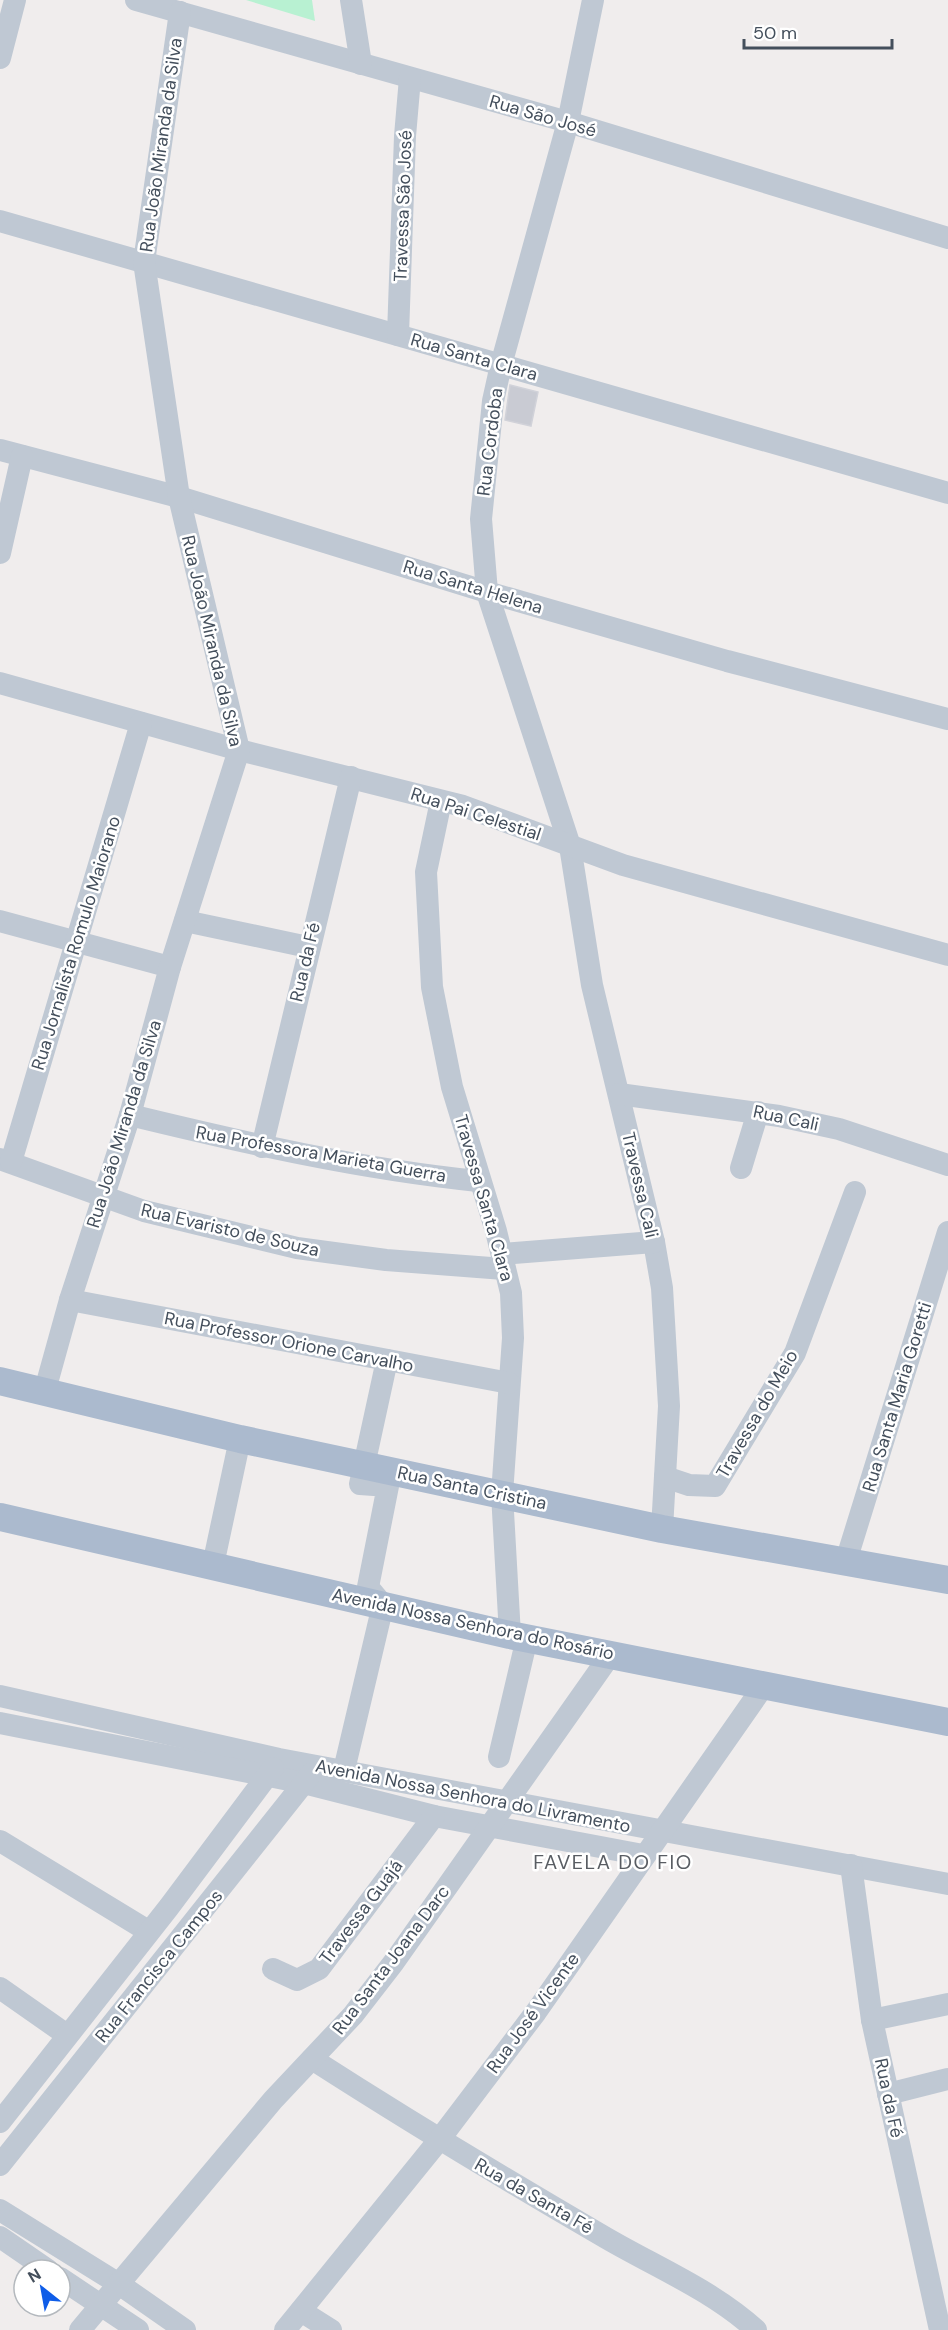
<svg xmlns="http://www.w3.org/2000/svg" width="948" height="2330" viewBox="0 0 948 2330" font-family="'DM Sans',sans-serif">
<style>
.green{fill:#b8f1d2}
.building{fill:#c9cbd3;stroke:#d1d2d9;stroke-width:1.5}
.lines{fill:none;stroke-linecap:round;stroke-linejoin:round}
.minor{stroke:#bfc8d3;stroke-width:22}
.major{stroke:#abbace;stroke-width:28}
.labels{text-anchor:middle;dominant-baseline:central;stroke-width:5;stroke-linejoin:round;paint-order:stroke}
.street-label{font-size:18px;fill:#444f5c;stroke:#fff}
.neighbourhood-label{font-size:20px;letter-spacing:1.5px;fill:#595d63;stroke:#fff}
</style>
<rect width="100%" height="100%" fill="#f0eded"/>
<path class="green" d="M 246,0 L 312,0 L 315,21 Z"/>
<path class="building" d="M 510,385 L 538,392 L 531,426 L 505,420 Z"/>
<g class="lines">
<g class="minor">
<path d="M 136,0 L 568,122 L 948,238"/>
<path d="M 351,0 L 361,64"/>
<path d="M 593,0 L 568,122 L 501,365 L 493,401 L 481,519 L 487,592 L 570,846 L 592,985 L 654,1242 L 662,1288 L 669,1406 L 662,1529"/>
<path d="M 0,58 L 15,0"/>
<path d="M 0,221 L 948,493"/>
<path d="M 398,335 L 405,136 L 410,78"/>
<path d="M 0,450 L 179,497 L 487,592 L 727,661 L 948,719"/>
<path d="M 0,553 L 22,456"/>
<path d="M 0,683 L 239,750 L 463,806 L 623,865 L 948,955"/>
<path d="M 441,801 L 426,872 L 432,987 L 452,1087 L 496,1231 L 511,1293 L 513,1338 L 502,1494 L 510,1635"/>
<path d="M 0,921 L 170,967"/>
<path d="M 185,921 L 308,947"/>
<path d="M 619,1094 L 779,1116 L 839,1129 L 948,1165"/>
<path d="M 130,1115 C 245,1143 360,1169 478,1181"/>
<path d="M 262,1147 L 351,777"/>
<path d="M 0,1159 L 144,1211 L 297,1248 L 386,1260 L 504,1269"/>
<path d="M 11,1162 L 141,723"/>
<path d="M 741,1168 L 758,1112"/>
<path d="M 502,1254 L 654,1242"/>
<path d="M 70,1300 L 509,1383"/>
<path d="M 45,1390 L 70,1300 L 130,1115 L 170,967 L 239,750 L 179,497 L 144,262 L 180,12"/>
<path d="M 665,1477 L 689,1485 L 715,1486 L 795,1353 L 855,1192"/>
<path d="M 846,1561 L 948,1232"/>
<path d="M 213,1565 L 240,1439"/>
<path d="M 0,1696 L 279,1759 L 948,1884"/>
<path d="M 0,1723 L 304,1783 L 434,1816 L 643,1855"/>
<path d="M 499,1757 L 527,1638"/>
<path d="M 344,1770 L 383,1605 L 368,1587 L 388,1486 L 360,1484 L 387,1360"/>
<path d="M 0,1841 L 148,1931"/>
<path d="M 851,1865 L 872,2020 L 940,2330"/>
<path d="M 273,1969 L 297,1980 L 319,1969 L 434,1816"/>
<path d="M 0,1988 L 67,2035"/>
<path d="M 872,2020 L 948,2004"/>
<path d="M 312,2059 C 407,2120 503,2178 601,2235 C 653,2266 711,2289 756,2330"/>
<path d="M 888,2094 L 948,2079"/>
<path d="M 0,2122 L 169,1907 L 273,1768"/>
<path d="M 0,2165 L 311,1774"/>
<path d="M 0,2210 L 119,2284 L 185,2330"/>
<path d="M 0,2237 L 48,2270"/>
<path d="M 60,2278 L 138,2330"/>
<path d="M 301,2311 L 331,2330"/>
<path d="M 80,2330 L 273,2100 L 353,2015 L 394,1962 L 611,1654"/>
<path d="M 285,2330 L 439,2140 L 536,2012 L 765,1684"/>
</g>
<g class="major">
<path d="M 0,1381 L 240,1439 L 662,1529 L 948,1580"/>
<path d="M 0,1517 L 510,1635 L 948,1722"/>
</g>
</g>
<g class="labels">
<g class="street-label">
<text transform="translate(543 116) rotate(16)">Rua São José</text>
<text transform="translate(161 145) rotate(-82)">Rua João Miranda da Silva</text>
<text transform="translate(403 206) rotate(-88)">Travessa São José</text>
<text transform="translate(474 357) rotate(16)">Rua Santa Clara</text>
<text transform="translate(490 442) rotate(-83)">Rua Cordoba</text>
<text transform="translate(473 587) rotate(17)">Rua Santa Helena</text>
<text transform="translate(212 641) rotate(77)">Rua João Miranda da Silva</text>
<text transform="translate(476 814) rotate(18)">Rua Pai Celestial</text>
<text transform="translate(76 943) rotate(-73)">Rua Jornalista Romulo Maiorano</text>
<text transform="translate(305 962) rotate(-77)">Rua da Fé</text>
<text transform="translate(786 1118) rotate(12)">Rua Cali</text>
<text transform="translate(124 1124) rotate(-73)">Rua João Miranda da Silva</text>
<text transform="translate(321 1154) rotate(10)">Rua Professora Marieta Guerra</text>
<text transform="translate(640 1185) rotate(77)">Travessa Cali</text>
<text transform="translate(484 1198) rotate(74)">Travessa Santa Clara</text>
<text transform="translate(230 1230) rotate(13)">Rua Evaristo de Souza</text>
<text transform="translate(289 1342) rotate(11)">Rua Professor Orione Carvalho</text>
<text transform="translate(897 1397) rotate(-73)">Rua Santa Maria Goretti</text>
<text transform="translate(757 1414) rotate(-60)">Travessa do Meio</text>
<text transform="translate(472 1488) rotate(12)">Rua Santa Cristina</text>
<text transform="translate(473 1624) rotate(12)">Avenida Nossa Senhora do Rosário</text>
<text transform="translate(473 1796) rotate(11)">Avenida Nossa Senhora do Livramento</text>
<text transform="translate(361 1912) rotate(-53)">Travessa Guajá</text>
<text transform="translate(391 1960) rotate(-53)">Rua Santa Joana Darc</text>
<text transform="translate(159 1966) rotate(-51)">Rua Francisca Campos</text>
<text transform="translate(533 2013) rotate(-54)">Rua José Vicente</text>
<text transform="translate(889 2098) rotate(78)">Rua da Fé</text>
<text transform="translate(534 2196) rotate(30)">Rua da Santa Fé</text>
</g>
<g class="neighbourhood-label">
<text x="613" y="1862">FAVELA DO FIO</text>
</g>
</g>
<g transform="translate(42 2288) rotate(329)"><circle r="28" fill="#ffffff" stroke="#b4b9be" stroke-width="1.5"/>
<path d="M0-4.5L10 22L0 15L-10 22Z" fill="#0f5de8"/>
<text y="-9" font-size="16" font-weight="bold" text-anchor="middle" fill="#444f5c">N</text>
</g>
<path d="M744 39v9h148v-9" fill="none" stroke="#444f5c" stroke-width="3"/>
<text x="753" y="39" font-size="18" fill="#444f5c" stroke="#ffffff" stroke-width="4.5" paint-order="stroke">50 m</text>
</svg>
